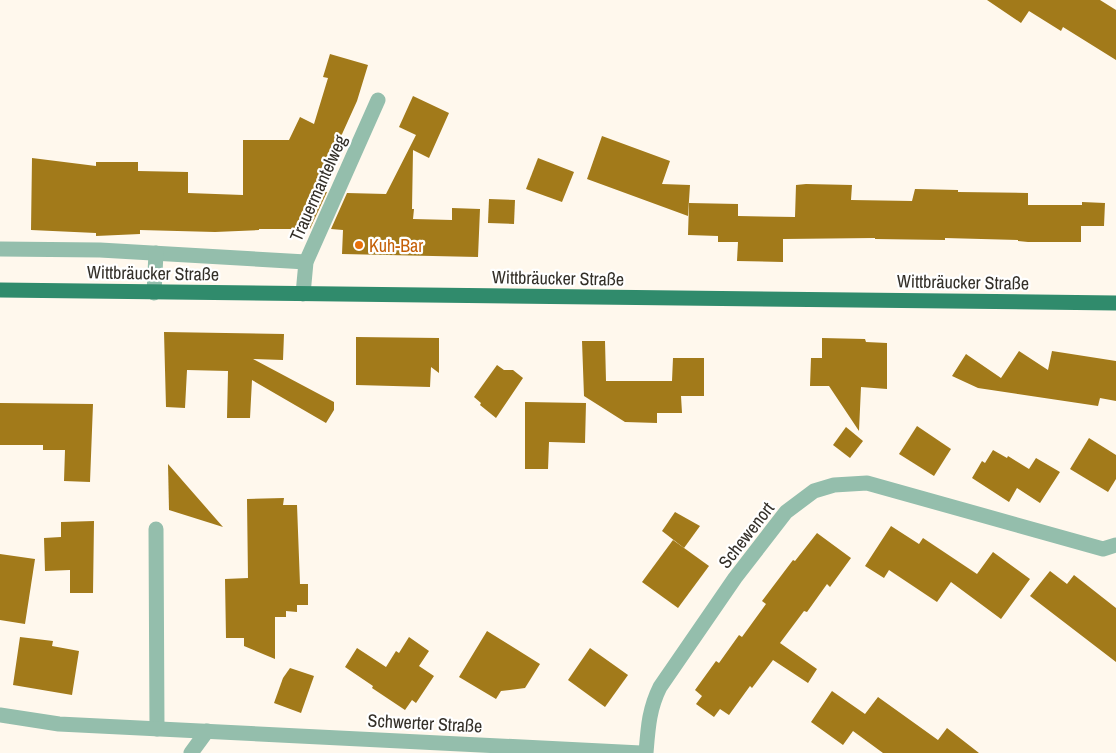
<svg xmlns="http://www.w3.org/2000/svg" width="1116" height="753" viewBox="0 0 1116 753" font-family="'Archivo Narrow',sans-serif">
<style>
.building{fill:#a27a1a}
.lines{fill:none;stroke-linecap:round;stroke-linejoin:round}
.minor{stroke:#94beac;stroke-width:15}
.major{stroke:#308b6c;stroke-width:15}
.food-dot{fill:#e8710a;stroke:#fff;stroke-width:2}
.labels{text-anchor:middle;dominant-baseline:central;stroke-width:4.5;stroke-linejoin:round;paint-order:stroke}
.street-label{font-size:18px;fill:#332f28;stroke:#fff}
.food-label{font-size:18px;fill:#c56008;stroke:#fff;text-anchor:start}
</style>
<rect width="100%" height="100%" fill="#fff8ed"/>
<g class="building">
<path d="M 987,0 L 1100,0 L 1116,10 L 1116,60 L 1063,27 L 1061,31 L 1029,11 L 1021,23 Z"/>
<path d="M 330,54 L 368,65 L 357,101 L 338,143 L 341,145 L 321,191 L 327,192 L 310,229 L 259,229 L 259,230 L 215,232 L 140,230 L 140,234 L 96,236 L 96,233 L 31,230 L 32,158 L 96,166 L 96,162 L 138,162 L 138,171 L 188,172 L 188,193 L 243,195 L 243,140 L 289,140 L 300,117 L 314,124 L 328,78 L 323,77 Z"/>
<path d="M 413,96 L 449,113 L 429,158 L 413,150 L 412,209 L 414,209 L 413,219 L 452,220 L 452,208 L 480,209 L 478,257 L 342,254 L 343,230 L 331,229 L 347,193 L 386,194 L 416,135 L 399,127 Z"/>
<path d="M 602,136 L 670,161 L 662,184 L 690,185 L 688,216 L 587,179 Z"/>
<path d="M 538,158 L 574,172 L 562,202 L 526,189 Z"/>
<path d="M 806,184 L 852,185 L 851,200 L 912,201 L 915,189 L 958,190 L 958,192 L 1028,193 L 1028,205 L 1082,205 L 1082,202 L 1105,203 L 1104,226 L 1081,226 L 1081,242 L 1028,242 L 1018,241 L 1018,240 L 945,238 L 945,240 L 875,239 L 875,238 L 783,239 L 783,262 L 737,261 L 738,242 L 718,242 L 718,236 L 688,235 L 689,203 L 738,204 L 738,216 L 795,217 L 796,185 Z"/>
<path d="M 489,199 L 515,200 L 514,224 L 488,223 Z"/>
<path d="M 164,332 L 284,334 L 283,360 L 253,359 L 334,402 L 334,410 L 326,423 L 252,380 L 250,418 L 227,418 L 228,371 L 187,370 L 185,408 L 166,407 Z"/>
<path d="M 356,337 L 439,338 L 439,373 L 431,367 L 430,387 L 356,385 Z"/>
<path d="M 822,338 L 865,339 L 866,342 L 887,343 L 887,389 L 861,387 L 859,431 L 829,386 L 810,386 L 811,358 L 822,358 Z"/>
<path d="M 582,341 L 605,341 L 606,381 L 672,381 L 673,358 L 704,358 L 704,396 L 681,396 L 682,413 L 657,413 L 657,423 L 625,422 L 584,396 Z"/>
<path d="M 1019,351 L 1048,370 L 1052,351 L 1116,361 L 1116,401 L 1100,398 L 1098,406 L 978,388 L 952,376 L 966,354 L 1001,378 Z"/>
<path d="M 497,365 L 504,370 L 513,370 L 523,378 L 496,418 L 480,405 L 481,403 L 474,397 Z"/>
<path d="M 525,402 L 586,403 L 585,443 L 549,442 L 548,469 L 525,469 Z"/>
<path d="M 0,403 L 93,404 L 90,482 L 64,481 L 65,450 L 43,450 L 43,445 L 0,445 Z"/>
<path d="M 917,426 L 951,449 L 934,476 L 899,454 Z"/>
<path d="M 846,427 L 863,441 L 850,458 L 833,445 Z"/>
<path d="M 1089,438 L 1116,455 L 1116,479 L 1108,492 L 1070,469 Z"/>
<path d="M 993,450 L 1007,458 L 1008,456 L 1029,469 L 1036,458 L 1060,472 L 1040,503 L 1017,488 L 1009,502 L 972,478 L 982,461 L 985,463 Z"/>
<path d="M 168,464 L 223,527 L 169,510 Z"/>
<path d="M 284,498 L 283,505 L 297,505 L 300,584 L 308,584 L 308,605 L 297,605 L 297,612 L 286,611 L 286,617 L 275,617 L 275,659 L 244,646 L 244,638 L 226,638 L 225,579 L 248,578 L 247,499 Z"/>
<path d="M 675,512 L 700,526 L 684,548 L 662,531 Z"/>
<path d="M 94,521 L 93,593 L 70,593 L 70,570 L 45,571 L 44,538 L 61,537 L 61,522 Z"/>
<path d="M 891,526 L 919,544 L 923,538 L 977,574 L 993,552 L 1030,579 L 1001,619 L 951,582 L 937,602 L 889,570 L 884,578 L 865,566 Z"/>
<path d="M 817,533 L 851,558 L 830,587 L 827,584 L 807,612 L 804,611 L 780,643 L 817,669 L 808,683 L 773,660 L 752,688 L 750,686 L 729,715 L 720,709 L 714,717 L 696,704 L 702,696 L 695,690 L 716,661 L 719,663 L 739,635 L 742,637 L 766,604 L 762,601 L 793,560 L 795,561 Z"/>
<path d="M 673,540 L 709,566 L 678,608 L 642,582 Z"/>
<path d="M 0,554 L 35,559 L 25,624 L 0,620 Z"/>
<path d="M 1050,571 L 1067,584 L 1074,575 L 1116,608 L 1116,662 L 1030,596 Z"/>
<path d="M 487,631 L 540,664 L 525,688 L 501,691 L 496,699 L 459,677 Z"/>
<path d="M 20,637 L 53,641 L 52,646 L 79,651 L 72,695 L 13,685 Z"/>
<path d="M 409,637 L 429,651 L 419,666 L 434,676 L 416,703 L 412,700 L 405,710 L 372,688 L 373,686 L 345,667 L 357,648 L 386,667 L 396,651 L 399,653 Z"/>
<path d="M 590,648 L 628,675 L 605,707 L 568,680 Z"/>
<path d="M 290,668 L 314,676 L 301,713 L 274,703 L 283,678 Z"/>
<path d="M 832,691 L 865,714 L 878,697 L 938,740 L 947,728 L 979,753 L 883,753 L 853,731 L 843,745 L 811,722 Z"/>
</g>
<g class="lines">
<g class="minor">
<path d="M 0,249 L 100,250 L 306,262"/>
<path d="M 154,293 L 156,253"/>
<path d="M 303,294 L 306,262 L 378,100"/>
<path d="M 156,529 L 157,729"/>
<path d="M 0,715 L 59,724 L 641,753"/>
<path d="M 191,753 L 207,731"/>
<path d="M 646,753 C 648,728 649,709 660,687 L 735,578 L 786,512 L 814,491 L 834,485 L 867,483 L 1103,549 L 1116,545"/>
</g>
<path class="major" d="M 0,290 L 1116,303"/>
</g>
<circle class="food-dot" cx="359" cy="245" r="5"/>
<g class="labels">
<g class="street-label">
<text transform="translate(318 188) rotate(-66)">Trauermantelweg</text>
<text transform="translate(153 273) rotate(1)">Wittbräucker Straße</text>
<text transform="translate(558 278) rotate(1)">Wittbräucker Straße</text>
<text transform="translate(963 282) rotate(1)">Wittbräucker Straße</text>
<text transform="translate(746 535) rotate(-52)">Schewenort</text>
<text transform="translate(425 723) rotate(3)">Schwerter Straße</text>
</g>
<g class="food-label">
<text x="369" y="245">Kuh-Bar</text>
</g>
</g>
</svg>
